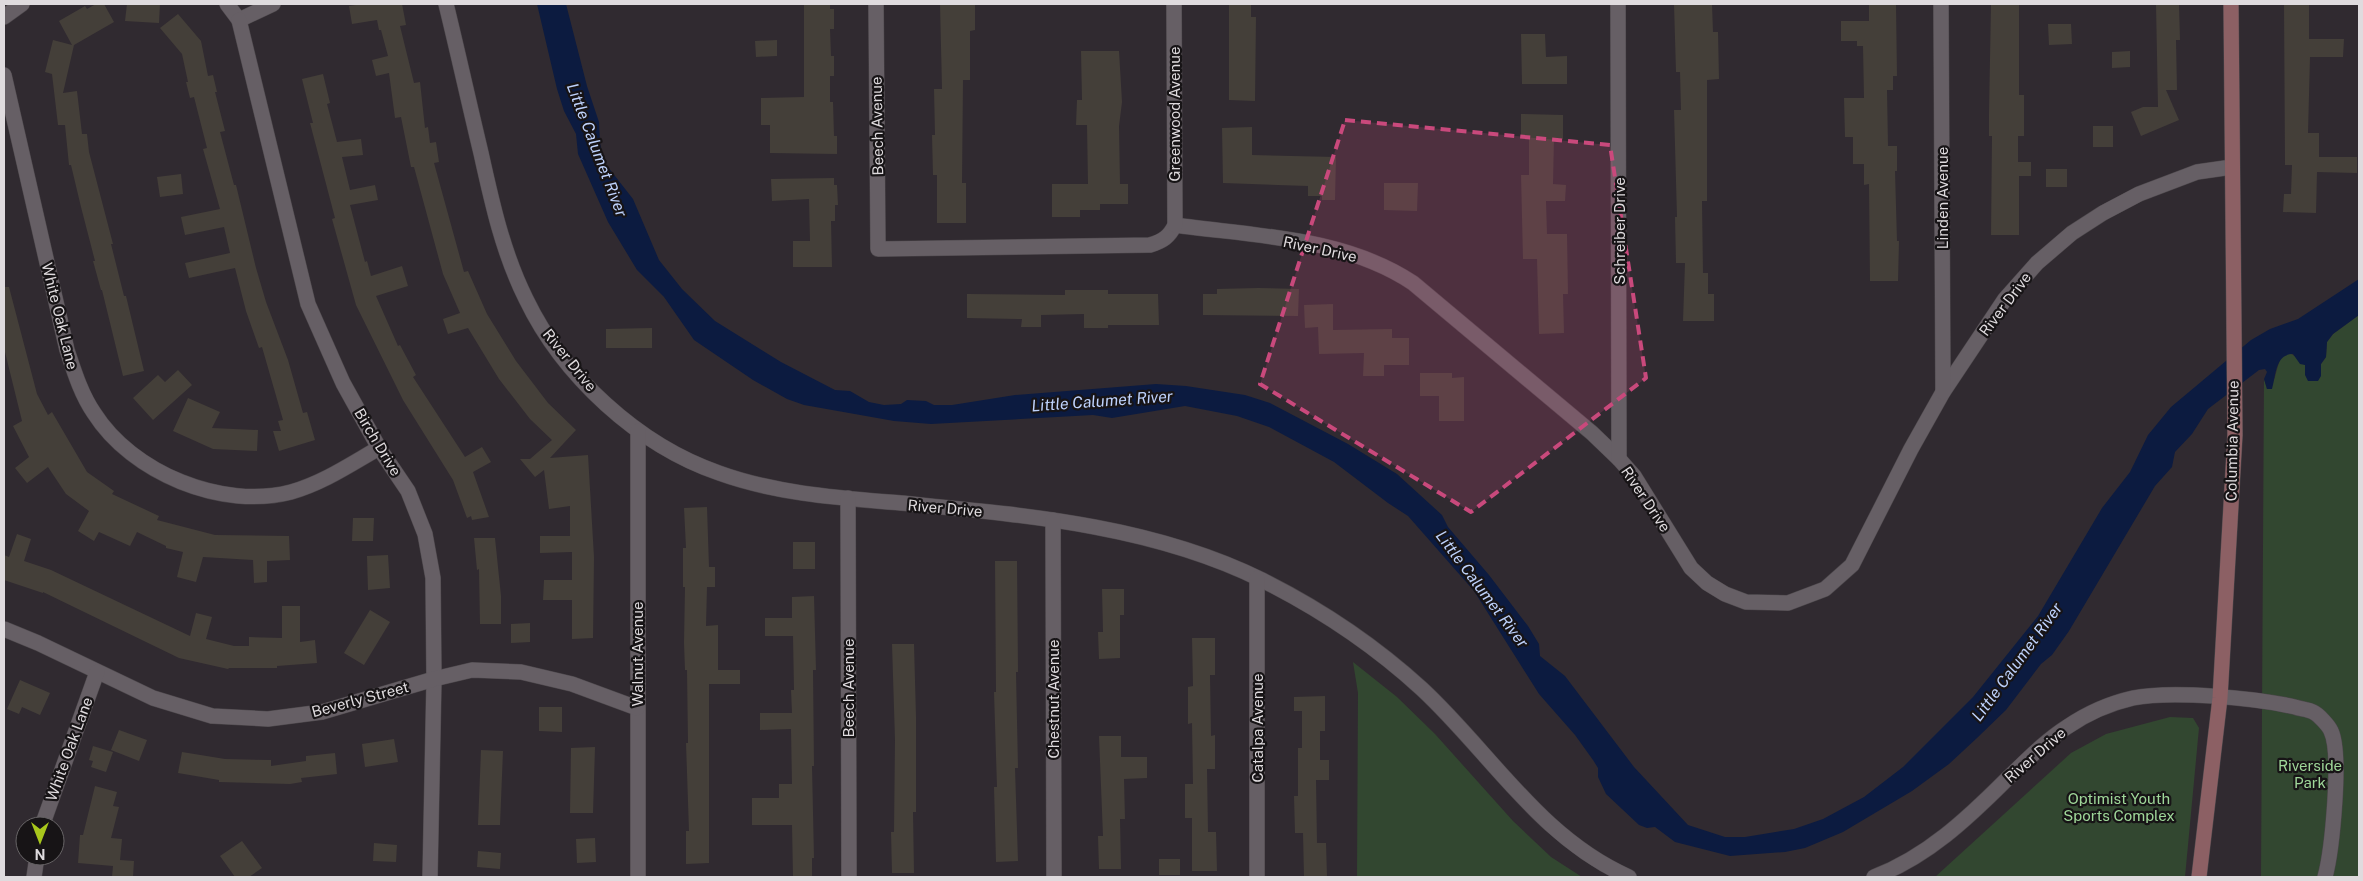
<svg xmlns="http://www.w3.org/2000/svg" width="2363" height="881" viewBox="0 0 2363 881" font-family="'Public Sans',sans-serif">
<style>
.green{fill:#324730}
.water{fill:#0c1b40}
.building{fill:#443f39}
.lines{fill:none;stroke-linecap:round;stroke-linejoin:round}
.street-casing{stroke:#4c474b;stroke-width:16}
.secondary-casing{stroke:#4c474b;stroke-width:16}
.street{stroke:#665f65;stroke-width:15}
.secondary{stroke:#8c6064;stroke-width:15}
.marked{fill:#c9497c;fill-opacity:0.2;stroke:#c9497c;stroke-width:4;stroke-dasharray:10 6;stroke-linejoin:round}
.labels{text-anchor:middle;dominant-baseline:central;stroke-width:4.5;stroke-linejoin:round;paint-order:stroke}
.street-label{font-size:15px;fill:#dfdbde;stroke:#171416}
.park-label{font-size:15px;fill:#9fd799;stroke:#171416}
.water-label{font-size:16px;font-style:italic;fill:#bed2fc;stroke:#171416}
</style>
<rect width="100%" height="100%" fill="#302a30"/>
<g class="green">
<path d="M 2359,315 L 2359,877 L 2261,877 L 2264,379 L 2267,389 C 2269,386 2273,383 2274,380 C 2277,374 2279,346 2293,355 C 2297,357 2301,362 2305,365 L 2305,375 L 2321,376 L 2321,364 L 2326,357 L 2327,342 L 2333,334 Z"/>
<path d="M 1353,662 L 1397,697 L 1435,734 L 1513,821 L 1551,857 L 1582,877 L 1357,877 L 1358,693 Z"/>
<path d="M 2170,717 L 2193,718 L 2199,728 L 2185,877 L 1935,877 L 2071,753 L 2106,734 Z"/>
</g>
<path class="water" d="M 537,4 L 566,4 L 587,86 L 599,122 L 600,143 L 604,162 L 633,199 L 659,260 L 682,289 L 715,321 L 781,362 L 835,390 L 850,391 L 869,402 L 884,405 L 901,404 L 907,400 L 926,401 L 934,405 L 952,405 L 1015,395 L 1156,384 L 1186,386 L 1245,395 L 1270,403 L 1348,444 L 1397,474 L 1442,515 L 1448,527 L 1489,575 L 1528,626 L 1539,644 L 1540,656 L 1565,676 L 1634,767 L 1688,825 L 1725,837 L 1745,837 L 1794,829 L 1823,819 L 1864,797 L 1903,767 L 1973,697 L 2038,616 L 2102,508 L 2130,472 L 2148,435 L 2171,407 L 2251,340 L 2270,329 L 2298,319 L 2359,279 L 2359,315 L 2333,334 L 2327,342 L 2326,357 L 2321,364 L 2321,376 L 2318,381 L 2308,381 L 2305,375 L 2305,365 L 2300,364 L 2293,354 C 2275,354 2276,376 2272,389 L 2267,389 L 2264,379 L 2267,372 L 2265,369 L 2259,370 L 2208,409 L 2192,434 L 2175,452 L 2172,467 L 2155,486 L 2069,631 L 2052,655 L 2041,664 L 2006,710 L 1977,738 L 1949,764 L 1912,791 L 1843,832 L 1805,848 L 1785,852 L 1730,856 L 1675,842 L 1655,827 L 1647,828 L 1639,825 L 1606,794 L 1598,777 L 1598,768 L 1593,760 L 1575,735 L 1539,694 L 1474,591 L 1408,516 L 1388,503 L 1334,462 L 1269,427 L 1237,416 L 1185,406 L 1112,418 L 1093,415 L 931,424 L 894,421 L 804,405 L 787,399 L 753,380 L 694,340 L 664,297 L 637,270 L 608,222 L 578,154 L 576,134 L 564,111 L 557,89 Z"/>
<g class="building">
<path d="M 96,4 L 104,4 L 114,22 L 74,45 L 63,93 L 77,91 L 82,134 L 87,134 L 89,152 L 113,244 L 111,244 L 124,296 L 126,296 L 144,371 L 123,376 L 102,290 L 101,290 L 93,261 L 95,261 L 81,207 L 71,165 L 69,165 L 65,125 L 58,125 L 52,74 L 45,72 L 53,40 L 72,45 L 59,21 L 85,6 L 87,9 Z"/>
<path d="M 127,4 L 160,4 L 159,23 L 125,21 Z"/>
<path d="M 362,4 L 402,4 L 406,25 L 400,26 L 414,83 L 420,82 L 425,128 L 428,127 L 430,143 L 436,142 L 439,162 L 434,163 L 464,272 L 468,271 L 487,314 L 516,361 L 548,403 L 576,430 L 550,458 L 588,455 L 594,557 L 593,638 L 572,639 L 572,600 L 543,600 L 544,580 L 572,580 L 572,552 L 540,553 L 540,536 L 570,536 L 570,506 L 549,509 L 544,470 L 535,477 L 520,459 L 530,459 L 552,440 L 530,419 L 499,379 L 468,328 L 448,334 L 443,319 L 460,313 L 443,274 L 414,167 L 411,167 L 401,117 L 395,118 L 389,73 L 376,76 L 372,60 L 388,56 L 381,30 L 379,30 L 377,20 L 352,24 L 349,6 Z"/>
<path d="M 804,4 L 830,4 L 830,9 L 834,9 L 834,29 L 830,29 L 831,56 L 834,56 L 834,76 L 830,76 L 830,102 L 833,102 L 834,136 L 837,136 L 837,154 L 770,153 L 770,125 L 761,125 L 761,98 L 804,97 Z"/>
<path d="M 940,4 L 975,4 L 975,30 L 970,31 L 970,80 L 963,80 L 962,183 L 966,183 L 966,223 L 937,223 L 937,175 L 933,175 L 932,135 L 935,135 L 934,89 L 942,89 Z"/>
<path d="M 1229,4 L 1251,4 L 1251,17 L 1256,17 L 1255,101 L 1229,100 Z"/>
<path d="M 1674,4 L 1712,4 L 1713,32 L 1718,32 L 1719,79 L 1707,80 L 1707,201 L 1702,201 L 1703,273 L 1708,273 L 1708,294 L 1714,294 L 1714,321 L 1683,321 L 1685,263 L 1676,263 L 1675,217 L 1677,217 L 1674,110 L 1681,110 L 1680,72 L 1676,72 Z"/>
<path d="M 1991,4 L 2019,4 L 2019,95 L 2024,95 L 2024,136 L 2018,136 L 2018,162 L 2031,162 L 2031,176 L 2019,176 L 2019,235 L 1991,235 L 1992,136 L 1989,136 L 1989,114 Z"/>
<path d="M 2156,4 L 2179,4 L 2180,40 L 2176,40 L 2177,90 L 2166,90 L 2179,120 L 2141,136 L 2131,112 L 2143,107 L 2158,107 Z"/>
<path d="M 2284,4 L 2309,4 L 2309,39 L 2344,39 L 2343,57 L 2310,57 L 2308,133 L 2319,133 L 2319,157 L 2357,157 L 2357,173 L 2317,172 L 2316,213 L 2283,212 L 2284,194 L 2291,194 L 2292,165 L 2285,165 Z"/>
<path d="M 1869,5 L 1896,5 L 1897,76 L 1893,76 L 1893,90 L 1887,90 L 1888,146 L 1897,146 L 1897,171 L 1895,171 L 1897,241 L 1899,241 L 1898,281 L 1870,281 L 1869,184 L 1864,185 L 1864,164 L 1853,164 L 1853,137 L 1845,137 L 1844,98 L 1864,98 L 1863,46 L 1857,46 L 1857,41 L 1841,41 L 1841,21 L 1869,21 Z"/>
<path d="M 178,14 L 201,41 L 208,76 L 213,75 L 217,92 L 215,92 L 225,131 L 220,132 L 234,185 L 236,185 L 256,268 L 266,302 L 288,360 L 303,413 L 307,412 L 315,440 L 279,451 L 273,431 L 281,431 L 278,421 L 283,420 L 262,347 L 259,348 L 246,311 L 235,268 L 189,278 L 185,263 L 230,253 L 224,227 L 185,235 L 181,217 L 220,209 L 203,149 L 207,148 L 194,97 L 190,98 L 186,82 L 188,82 L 182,54 L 160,28 Z"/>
<path d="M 2048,24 L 2071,24 L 2072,44 L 2049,45 Z"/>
<path d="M 1521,34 L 1545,34 L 1546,57 L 1567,56 L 1567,84 L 1522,84 Z"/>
<path d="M 777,40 L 777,56 L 756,57 L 755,41 Z"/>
<path d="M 1081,51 L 1119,51 L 1122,102 L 1119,126 L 1120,184 L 1128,184 L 1128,204 L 1100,204 L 1100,210 L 1080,210 L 1080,217 L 1052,217 L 1052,184 L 1088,184 L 1087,125 L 1076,125 L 1077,100 L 1082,100 Z"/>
<path d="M 2130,51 L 2130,67 L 2112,68 L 2112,52 Z"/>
<path d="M 323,74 L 330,103 L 327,104 L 337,142 L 361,139 L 363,155 L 342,157 L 350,190 L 375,185 L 378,200 L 350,205 L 365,262 L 367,261 L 371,276 L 402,266 L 408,286 L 376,296 L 398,346 L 400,345 L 416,375 L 413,377 L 465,457 L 482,447 L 491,462 L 473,472 L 489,517 L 472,520 L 471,516 L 467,518 L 453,480 L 403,400 L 356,305 L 332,219 L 335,218 L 310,123 L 313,123 L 302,79 Z"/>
<path d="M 1521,114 L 1563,115 L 1563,139 L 1554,138 L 1553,184 L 1566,185 L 1565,201 L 1546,201 L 1547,234 L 1567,234 L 1568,294 L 1563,294 L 1564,333 L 1539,334 L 1537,259 L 1523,259 L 1521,175 L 1529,175 L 1529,138 L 1521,138 Z"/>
<rect x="2093" y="126" width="20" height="21"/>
<path d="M 1252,127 L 1252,155 L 1336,157 L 1335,200 L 1322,200 L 1322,196 L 1308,196 L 1308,186 L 1223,183 L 1222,128 Z"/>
<rect x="2046" y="169" width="21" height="18"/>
<path d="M 181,174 L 183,194 L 160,197 L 157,177 Z"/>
<path d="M 834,178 L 834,185 L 837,185 L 838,205 L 835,205 L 835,221 L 831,221 L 832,267 L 793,267 L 793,241 L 810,241 L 809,199 L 772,201 L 771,179 Z"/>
<path d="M 1384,183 L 1418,183 L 1417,211 L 1384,210 Z"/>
<path d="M 4,287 L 9,287 L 37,394 L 48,415 L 52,412 L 87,472 L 114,491 L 112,494 L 159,516 L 157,520 L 215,535 L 289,536 L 290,560 L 267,561 L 267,582 L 254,583 L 253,560 L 203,557 L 196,582 L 177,577 L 183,552 L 166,548 L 166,546 L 137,532 L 130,546 L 99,532 L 94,541 L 78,531 L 89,511 L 66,494 L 48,467 L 27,483 L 15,468 L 29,457 L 13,426 L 22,421 L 4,348 Z"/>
<path d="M 1258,288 L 1299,289 L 1298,316 L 1203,315 L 1203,294 L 1217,294 L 1217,289 Z"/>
<path d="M 1065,290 L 1108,290 L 1108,294 L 1158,294 L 1159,325 L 1108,325 L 1108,328 L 1084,328 L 1084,314 L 1041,315 L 1041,327 L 1021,327 L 1022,319 L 967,318 L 967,294 L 1065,295 Z"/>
<path d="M 1333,304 L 1333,330 L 1392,329 L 1392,338 L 1409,338 L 1409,365 L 1384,365 L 1384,376 L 1363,376 L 1364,353 L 1319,354 L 1318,327 L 1305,328 L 1304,305 Z"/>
<path d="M 652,328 L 652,348 L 606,348 L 606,329 Z"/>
<path d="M 178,370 L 192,385 L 153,420 L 133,398 L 158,375 L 165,382 Z"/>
<path d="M 1420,373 L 1452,373 L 1452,378 L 1464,377 L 1464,421 L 1439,421 L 1439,396 L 1420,396 Z"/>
<path d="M 188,398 L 220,412 L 212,428 L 258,430 L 257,451 L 213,449 L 173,431 Z"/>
<path d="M 707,507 L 709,567 L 715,567 L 715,587 L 707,587 L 706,626 L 718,625 L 718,670 L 740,670 L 740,684 L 709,684 L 709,863 L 686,864 L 686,831 L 689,831 L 686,743 L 688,743 L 687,670 L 685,670 L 684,643 L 685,587 L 683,587 L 683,548 L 686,548 L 684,508 Z"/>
<path d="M 353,518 L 374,518 L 373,541 L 352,541 Z"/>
<path d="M 17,534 L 31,539 L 24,561 L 51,570 L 190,636 L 196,613 L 212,617 L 206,639 L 234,646 L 249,646 L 249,637 L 282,638 L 282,606 L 300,606 L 300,642 L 315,640 L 317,663 L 277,666 L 277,668 L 229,668 L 228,669 L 179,658 L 43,592 L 43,593 L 4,580 L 4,555 L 9,557 Z"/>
<path d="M 474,538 L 495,538 L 501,596 L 501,624 L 480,624 L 479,569 L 477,570 Z"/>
<rect x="793" y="542" width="22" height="27"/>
<path d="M 388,555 L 390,588 L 368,590 L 367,556 Z"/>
<path d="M 995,561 L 1017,561 L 1018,672 L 1016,672 L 1018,768 L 1015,768 L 1018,861 L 996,862 L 994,787 L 997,787 L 994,692 L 996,692 Z"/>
<path d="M 1102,589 L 1124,589 L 1124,615 L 1120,615 L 1120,658 L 1099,659 L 1098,632 L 1103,632 Z"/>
<path d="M 814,596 L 816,670 L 813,670 L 814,766 L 812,766 L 814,858 L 812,858 L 812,877 L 793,877 L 792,825 L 752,825 L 752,798 L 779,798 L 779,784 L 792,784 L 791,729 L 760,730 L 760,713 L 792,713 L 791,690 L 794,690 L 793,636 L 765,636 L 765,618 L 792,618 L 792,597 Z"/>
<path d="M 370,610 L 390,622 L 364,665 L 344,653 Z"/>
<path d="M 530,623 L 530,642 L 511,643 L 511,624 Z"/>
<path d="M 1192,638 L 1215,638 L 1215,675 L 1210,675 L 1211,736 L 1215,735 L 1215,769 L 1207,769 L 1208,832 L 1216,832 L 1217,871 L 1192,871 L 1192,818 L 1185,818 L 1185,784 L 1193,784 L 1192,723 L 1188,724 L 1188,687 L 1193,686 Z"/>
<path d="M 892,644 L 914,644 L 916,717 L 916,812 L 913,812 L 914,873 L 892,873 L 891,832 L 894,832 L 895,740 Z"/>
<path d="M 20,680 L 50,693 L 40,715 L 22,707 L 19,714 L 7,709 Z"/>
<path d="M 1325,696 L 1325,731 L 1320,731 L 1320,760 L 1329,760 L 1329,780 L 1316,780 L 1317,843 L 1326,843 L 1327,877 L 1304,877 L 1303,833 L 1295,833 L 1294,796 L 1298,796 L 1298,748 L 1302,748 L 1302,711 L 1294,711 L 1294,697 Z"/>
<path d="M 539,707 L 562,707 L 562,732 L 539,731 Z"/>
<path d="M 119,730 L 147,740 L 139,761 L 111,750 Z"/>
<path d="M 1099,736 L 1121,736 L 1121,757 L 1147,757 L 1147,778 L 1124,779 L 1125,819 L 1120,819 L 1121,869 L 1099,869 L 1098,836 L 1103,836 Z"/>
<path d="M 394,739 L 398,762 L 365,767 L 362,744 Z"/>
<path d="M 93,746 L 113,752 L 106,772 L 91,767 L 93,761 L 89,760 Z"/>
<path d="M 595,747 L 593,813 L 570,813 L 571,748 Z"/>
<path d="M 481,750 L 503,751 L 500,825 L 478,825 Z"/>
<path d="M 182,752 L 225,759 L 271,760 L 271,766 L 306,761 L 306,756 L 335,753 L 337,774 L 301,778 L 302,782 L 290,784 L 219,782 L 219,780 L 178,773 Z"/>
<path d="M 95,786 L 117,792 L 113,806 L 119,807 L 111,838 L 122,839 L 120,860 L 134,861 L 133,877 L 112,877 L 113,866 L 78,863 L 80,835 L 83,835 Z"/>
<path d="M 595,838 L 596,862 L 577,863 L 576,839 Z"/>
<path d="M 242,841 L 262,868 L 249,877 L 235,877 L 220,856 Z"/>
<path d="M 374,843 L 397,845 L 396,862 L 373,861 Z"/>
<path d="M 478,851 L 501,853 L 500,869 L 477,867 Z"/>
<rect x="1159" y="859" width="21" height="16"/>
</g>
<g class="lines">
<defs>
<g id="street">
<path d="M 227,4 L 239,20 L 273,4"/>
<path d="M 446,4 C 458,53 469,103 481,153 C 492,203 503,253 526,299 C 563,376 638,445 719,473 C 777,494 841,498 901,503 C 1023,515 1151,525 1262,580 C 1320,609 1374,645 1422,689 C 1490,752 1540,838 1629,877"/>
<path d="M 876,4 L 878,249 L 1150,245 C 1163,241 1169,237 1175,225 C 1254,236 1344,237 1413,283 L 1592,433 L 1619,459 L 1634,476 L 1691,568 L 1707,583 L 1725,594 L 1746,602 L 1788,603 L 1825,589 L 1852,565 L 1911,449 L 1943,392 L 2005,299 L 2037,263 L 2072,233 L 2103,213 L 2139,194 L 2197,172 L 2232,167"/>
<path d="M 1174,4 L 1175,225"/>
<path d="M 1618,4 L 1619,459"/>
<path d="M 1941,4 L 1943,392"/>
<path d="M 4,17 L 22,4"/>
<path d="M 239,20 L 308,304 L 343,383 L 379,448 L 408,491 L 425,534 L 433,578 L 434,679 L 430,877"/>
<path d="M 4,75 L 67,350 C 74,371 81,394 94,413 C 132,473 222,510 291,492 C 323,483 351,464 379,448"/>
<path d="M 638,431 L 638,877"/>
<path d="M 848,498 L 849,877"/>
<path d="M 1053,520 L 1054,877"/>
<path d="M 4,629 L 38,643 L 153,698 L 212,716 L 268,719 L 322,712 L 434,679 L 472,670 L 521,672 L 572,684 L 637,708"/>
<path d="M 42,826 L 97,672"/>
<path d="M 34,877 L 37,856"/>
<path d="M 1257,877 L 1257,578"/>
<path d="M 1874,877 C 1927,857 1968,818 2007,779 C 2026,761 2045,741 2067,727 C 2086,714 2111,703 2133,698 C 2172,690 2255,698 2295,707 C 2300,709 2308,709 2313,712 C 2318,714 2329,726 2331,731 C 2342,754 2332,851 2325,877"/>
</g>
<path id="secondary" d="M 2199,877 L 2220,698 L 2235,435 L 2231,4"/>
</defs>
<use href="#street" class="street-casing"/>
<use href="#secondary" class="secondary-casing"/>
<use href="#street" class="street"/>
<use href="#secondary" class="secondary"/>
</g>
<path class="marked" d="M 1345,120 L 1610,145 L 1646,378 L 1471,512 L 1260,384 Z"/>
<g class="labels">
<g class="street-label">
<text transform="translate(1174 114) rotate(-90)">Greenwood Avenue</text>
<text transform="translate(877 126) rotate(-91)">Beech Avenue</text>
<text transform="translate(1942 198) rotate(-90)">Linden Avenue</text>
<text transform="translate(1619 231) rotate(-90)">Schreiber Drive</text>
<text transform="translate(1320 249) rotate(12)">River Drive</text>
<text transform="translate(2005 304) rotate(-53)">River Drive</text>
<text transform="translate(60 316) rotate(76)">White Oak Lane</text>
<text transform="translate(570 360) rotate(51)">River Drive</text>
<text transform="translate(2232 441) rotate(-89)">Columbia Avenue</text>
<text transform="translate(378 442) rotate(59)">Birch Drive</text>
<text transform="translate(1646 499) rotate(56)">River Drive</text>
<text transform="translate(945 508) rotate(5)">River Drive</text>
<text transform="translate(637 654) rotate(-90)">Walnut Avenue</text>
<text transform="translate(848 688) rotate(-90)">Beech Avenue</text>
<text transform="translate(360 699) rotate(-15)">Beverly Street</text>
<text transform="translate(1053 699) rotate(-90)">Chestnut Avenue</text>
<text transform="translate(1257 728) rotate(-90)">Catalpa Avenue</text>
<text transform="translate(69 749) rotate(-70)">White Oak Lane</text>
<text transform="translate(2035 755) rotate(-41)">River Drive</text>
</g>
<g class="park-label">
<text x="2310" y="765">Riverside<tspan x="2310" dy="17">Park</tspan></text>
<text x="2119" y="798">Optimist Youth<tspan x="2119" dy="17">Sports Complex</tspan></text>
</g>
<g class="water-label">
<text transform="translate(597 150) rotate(69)">Little Calumet River</text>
<text transform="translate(1102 401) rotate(-4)">Little Calumet River</text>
<text transform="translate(1482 589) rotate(53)">Little Calumet River</text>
<text transform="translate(2017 662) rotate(-54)">Little Calumet River</text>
</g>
</g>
<rect width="2363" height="881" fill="none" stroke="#dfdbde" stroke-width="10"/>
<g transform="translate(40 841) rotate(180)"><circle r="24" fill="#171416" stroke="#676466"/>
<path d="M0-4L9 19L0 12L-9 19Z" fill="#a8c71c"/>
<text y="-8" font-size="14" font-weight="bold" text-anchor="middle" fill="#dfdbde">N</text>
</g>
</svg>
